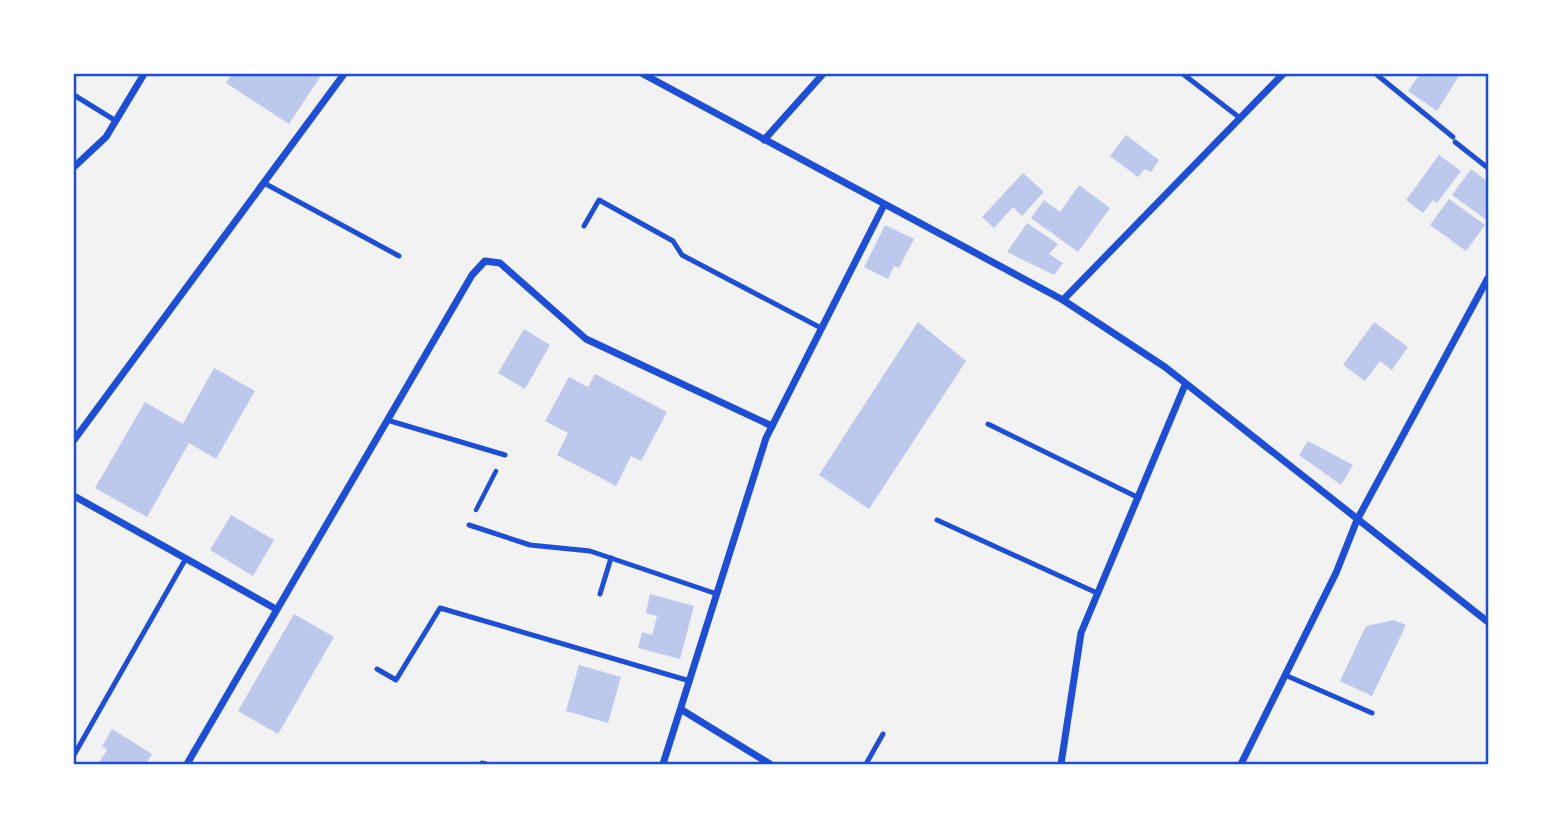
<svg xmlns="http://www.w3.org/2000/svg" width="1562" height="838" viewBox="0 0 1562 838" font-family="'Public Sans',sans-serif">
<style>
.building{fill:#bdc9ec}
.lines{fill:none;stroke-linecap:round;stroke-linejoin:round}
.path{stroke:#1d4ed8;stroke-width:4.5}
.service{stroke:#1d4ed8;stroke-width:5}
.minor{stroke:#1d4ed8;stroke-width:7}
.neatline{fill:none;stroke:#1d4ed8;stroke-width:2.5}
</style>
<rect width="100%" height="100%" fill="#f2f2f2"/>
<g class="building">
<path d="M 232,74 L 322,74 L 289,124 L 226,83 Z"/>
<path d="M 1420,74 L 1460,74 L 1437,111 L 1408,91 Z"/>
<path d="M 1126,135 L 1159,160 L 1151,172 L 1145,169 L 1138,177 L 1110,156 Z"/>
<path d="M 1439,155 L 1461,171 L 1437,203 L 1433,200 L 1423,213 L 1406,200 Z"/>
<path d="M 1471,169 L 1488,182 L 1488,221 L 1452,195 Z"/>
<path d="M 1023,173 L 1044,192 L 1022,216 L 1013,207 L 994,228 L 982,217 Z"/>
<path d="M 1079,185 L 1110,208 L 1078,252 L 1031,218 L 1044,200 L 1060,212 Z"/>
<path d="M 1449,199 L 1485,225 L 1466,251 L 1430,225 Z"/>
<path d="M 1027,223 L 1058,244 L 1049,254 L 1063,263 L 1054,275 L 1007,252 Z"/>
<path d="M 885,225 L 914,239 L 899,268 L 894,266 L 888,279 L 864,267 Z"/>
<path d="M 918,322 L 966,361 L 869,509 L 819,475 Z"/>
<path d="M 1374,322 L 1408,347 L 1392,370 L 1380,361 L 1365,381 L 1343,365 Z"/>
<path d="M 524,329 L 550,345 L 525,389 L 498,373 Z"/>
<path d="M 214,368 L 255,391 L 216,459 L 189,443 L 147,517 L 95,488 L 145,402 L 183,424 Z"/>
<path d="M 595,374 L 667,412 L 641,461 L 631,456 L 616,486 L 557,455 L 568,433 L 545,421 L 569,377 L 588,387 Z"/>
<path d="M 1308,441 L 1353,465 L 1341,485 L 1299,455 Z"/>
<path d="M 231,515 L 274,540 L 253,576 L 210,550 Z"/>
<path d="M 650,594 L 694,606 L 680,659 L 638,648 L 642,632 L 652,635 L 657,616 L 646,613 Z"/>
<path d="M 294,614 L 334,637 L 278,734 L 238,711 Z"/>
<path d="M 1394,620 L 1406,625 L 1372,696 L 1340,681 L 1366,626 Z"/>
<path d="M 579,665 L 621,677 L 608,723 L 566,711 Z"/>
<path d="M 112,729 L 152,754 L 146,764 L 98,764 L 107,750 L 102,746 Z"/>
</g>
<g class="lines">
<path class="path" d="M 476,510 L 496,471"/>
<g class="service">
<path d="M 1183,74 L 1240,118"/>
<path d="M 1376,74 L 1453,137"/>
<path d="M 74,95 L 116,121"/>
<path d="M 1455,142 L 1488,168"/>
<path d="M 264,183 L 399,256"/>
<path d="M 584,226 L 599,200 L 673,241 L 682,255 L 821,328"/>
<path d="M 387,420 L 505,455"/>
<path d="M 988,424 L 1139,498"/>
<path d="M 937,520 L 1097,593"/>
<path d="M 469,525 L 530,545 L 590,551 L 717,594"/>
<path d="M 600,594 L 611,558"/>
<path d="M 377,669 L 396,680 L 440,608 L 690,681"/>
<path d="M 1285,675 L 1372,713"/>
<path d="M 74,755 L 185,560"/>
<path d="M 482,763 L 486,764"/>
<path d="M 866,764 L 883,734"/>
</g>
<g class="minor">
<path d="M 643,74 L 1063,300 L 1165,367 L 1488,622"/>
<path d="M 764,140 L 823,74"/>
<path d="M 74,167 L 106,137 L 144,74"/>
<path d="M 1063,300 L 1283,74"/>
<path d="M 74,440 L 344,74"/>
<path d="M 74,496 L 276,609"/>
<path d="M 682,710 L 770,764"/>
<path d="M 187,764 L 472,275 L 485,261 L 500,263 L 586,339 L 772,426"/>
<path d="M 663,764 L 766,438 L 884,205"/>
<path d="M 1061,764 L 1081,633 L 1185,385"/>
<path d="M 1241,764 L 1336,573 L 1357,520 L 1488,278"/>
</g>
</g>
<rect width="1562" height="838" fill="none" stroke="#ffffff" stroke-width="150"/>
<rect x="75" y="75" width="1412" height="688" class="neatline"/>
</svg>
